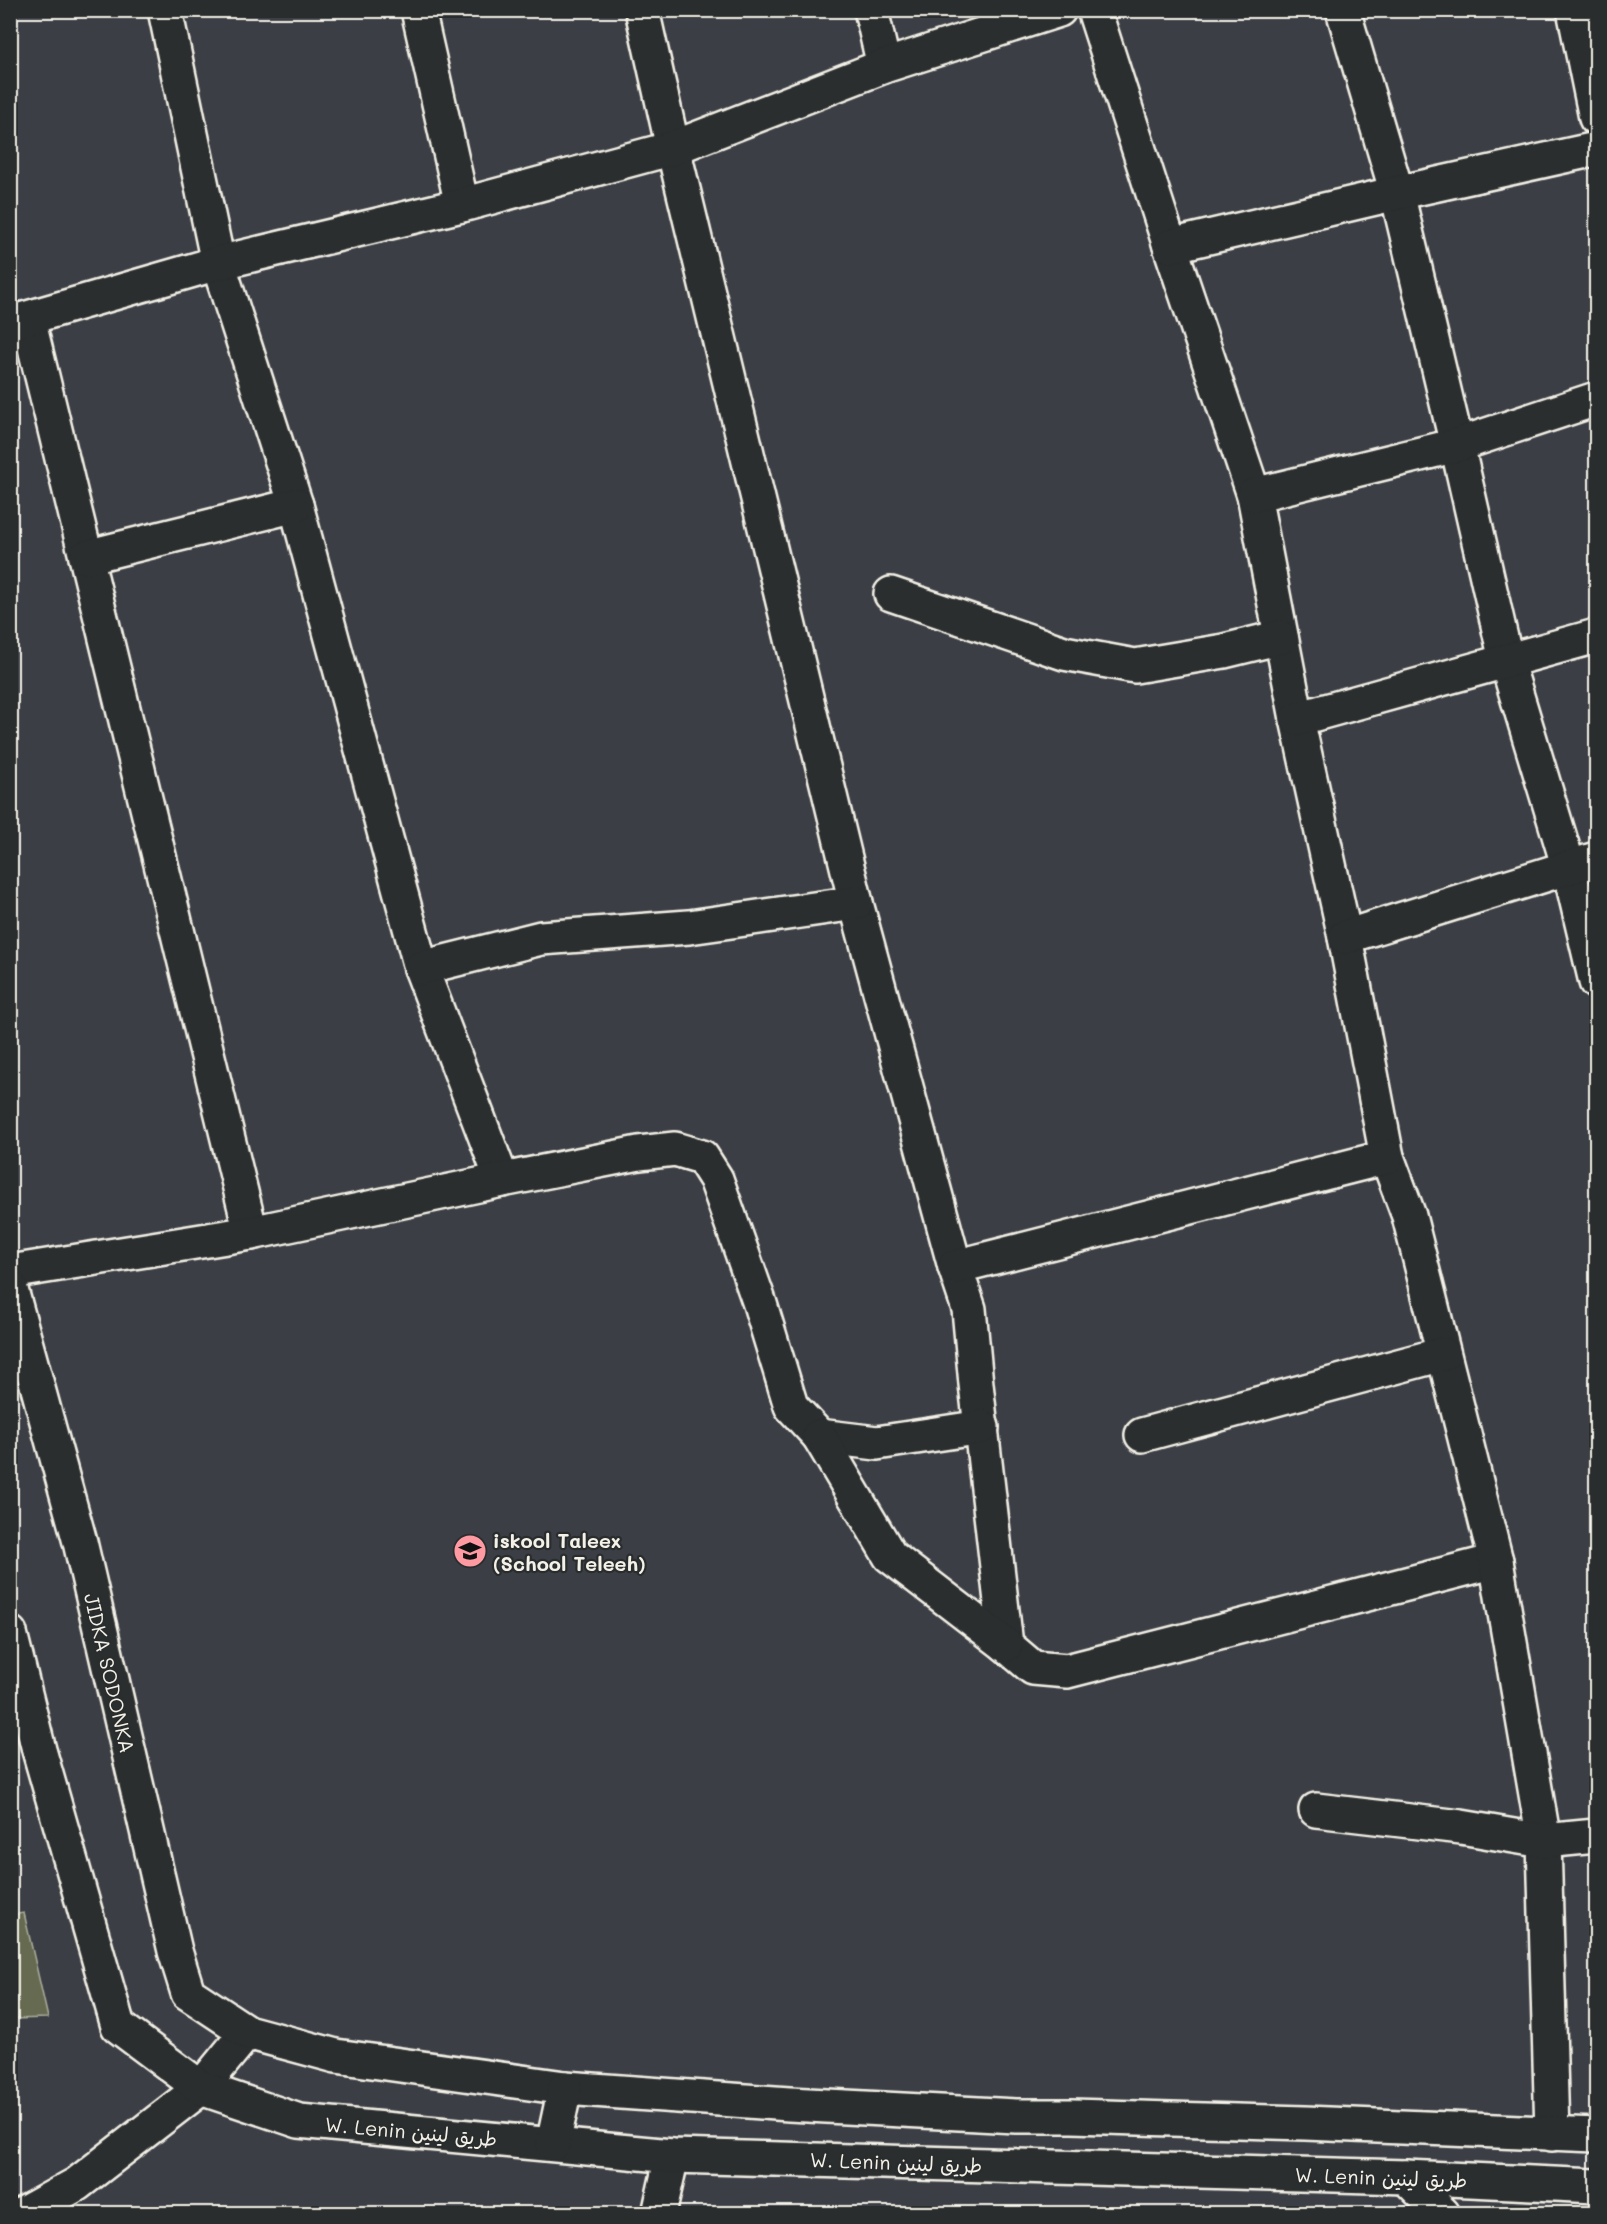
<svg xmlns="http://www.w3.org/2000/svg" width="1607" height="2224" viewBox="0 0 1607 2224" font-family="Mali,'Playpen Sans Arabic',sans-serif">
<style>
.green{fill:#656b51;stroke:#acae9c;stroke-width:1.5}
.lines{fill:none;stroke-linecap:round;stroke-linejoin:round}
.minor-casing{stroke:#f4f1e8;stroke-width:38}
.major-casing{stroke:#f4f1e8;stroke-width:38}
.minor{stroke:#2a2d2e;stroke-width:33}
.major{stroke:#2a2d2e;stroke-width:33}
.labels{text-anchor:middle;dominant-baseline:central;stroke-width:4.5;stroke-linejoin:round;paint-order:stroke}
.poi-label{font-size:20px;font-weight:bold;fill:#f4f1e8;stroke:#2a2d2e;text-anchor:start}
.street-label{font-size:20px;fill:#f4f1e8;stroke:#2a2d2e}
</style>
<rect width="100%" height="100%" fill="#3b3e44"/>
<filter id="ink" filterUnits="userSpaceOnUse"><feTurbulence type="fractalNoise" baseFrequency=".0167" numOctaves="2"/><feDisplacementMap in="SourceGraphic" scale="12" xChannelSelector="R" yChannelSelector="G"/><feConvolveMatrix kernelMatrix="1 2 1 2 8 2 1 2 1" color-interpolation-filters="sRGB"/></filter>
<g filter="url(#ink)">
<path class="green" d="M 24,1913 L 48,2018 L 11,2019 L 11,1915 Z"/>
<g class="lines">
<defs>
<g id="minor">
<path d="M 165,10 L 218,263 L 296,505 L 421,968 L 502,1180"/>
<path d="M 418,10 L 462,205"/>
<path d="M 642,10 L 673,148 L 856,903 L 955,1267 L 969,1309 L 976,1384 L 1006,1645 L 1033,1668 L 1067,1671 L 1496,1561"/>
<path d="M 871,10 L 884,66"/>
<path d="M 1094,10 L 1170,246 L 1254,495 L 1297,719 L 1345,937 L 1387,1157 L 1409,1216 L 1496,1561 L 1544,1841 L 1552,2134"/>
<path d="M 1343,10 L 1397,193 L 1457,445 L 1506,660 L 1569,868 L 1596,982"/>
<path d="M 1574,10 L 1596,118"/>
<path d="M 1170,246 L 1397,193 L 1596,149"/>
<path d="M 28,319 L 251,1233"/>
<path d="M 10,323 L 218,263 L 462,205 L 673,148 L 884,66 L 1059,10"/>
<path d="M 1254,495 L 1457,445 L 1596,399"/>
<path d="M 86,557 L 296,505"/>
<path d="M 891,594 L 1064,653 L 1135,666 L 1224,651 L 1281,637"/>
<path d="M 1297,719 L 1596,636"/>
<path d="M 1345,937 L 1596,859"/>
<path d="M 421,968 L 541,938 L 689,927 L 856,903"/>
<path d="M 955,1267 L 1387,1157"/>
<path d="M 10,1272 L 251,1233 L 502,1180 L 639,1153 L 675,1149 L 702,1157 L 716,1179 L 760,1304 L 791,1406 L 819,1436 L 877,1443 L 982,1427"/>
<path d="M 1142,1435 L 1443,1354"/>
<path d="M 819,1436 L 890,1556 L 1006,1645"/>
<path d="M 1316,1810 L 1461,1827 L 1544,1841 L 1596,1836"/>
<path d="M 23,2214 L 77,2184 L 201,2088 L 247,2032"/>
<path d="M 659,2214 L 672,2156"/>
</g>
<g id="major">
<path d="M 10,1286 L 80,1542 L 175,1951 L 188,1993 L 247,2032 L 336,2056 L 565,2088 L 789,2104 L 1016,2116 L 1072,2116 L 1305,2123 L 1596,2135"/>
<path d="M 10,1633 L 39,1750 L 118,2026 L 201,2088 L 299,2121 L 672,2156 L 1406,2177 L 1596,2186"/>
<path d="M 553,2144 L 565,2088"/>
<path d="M 1406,2177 L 1443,2214"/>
</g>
</defs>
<use href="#minor" class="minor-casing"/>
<use href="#major" class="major-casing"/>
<use href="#minor" class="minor"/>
<use href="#major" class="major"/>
</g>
</g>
<defs>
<symbol id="school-disc" viewBox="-11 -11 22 22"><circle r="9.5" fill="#ff9aa2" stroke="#2a2d2e"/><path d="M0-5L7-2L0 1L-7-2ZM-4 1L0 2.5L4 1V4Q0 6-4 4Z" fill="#111"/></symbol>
</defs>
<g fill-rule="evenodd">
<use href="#school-disc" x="451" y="1532" width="38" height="38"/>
</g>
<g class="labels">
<g class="poi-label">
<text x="493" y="1540">iskool Taleex<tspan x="493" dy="23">(School Teleeh)</tspan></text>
</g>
<g class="street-label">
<text transform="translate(110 1673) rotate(77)">JIDKA SODONKA</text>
<text transform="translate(411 2131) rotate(5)">W. Lenin طريق لينين</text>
<text transform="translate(896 2162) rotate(2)">W. Lenin طريق لينين</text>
<text transform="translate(1381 2177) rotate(2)">W. Lenin طريق لينين</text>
</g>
</g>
<rect width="1607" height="2224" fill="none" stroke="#2a2d2e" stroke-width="36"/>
<rect x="18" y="18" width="1571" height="2188" fill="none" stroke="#f4f1e8" stroke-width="2" filter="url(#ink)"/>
</svg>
